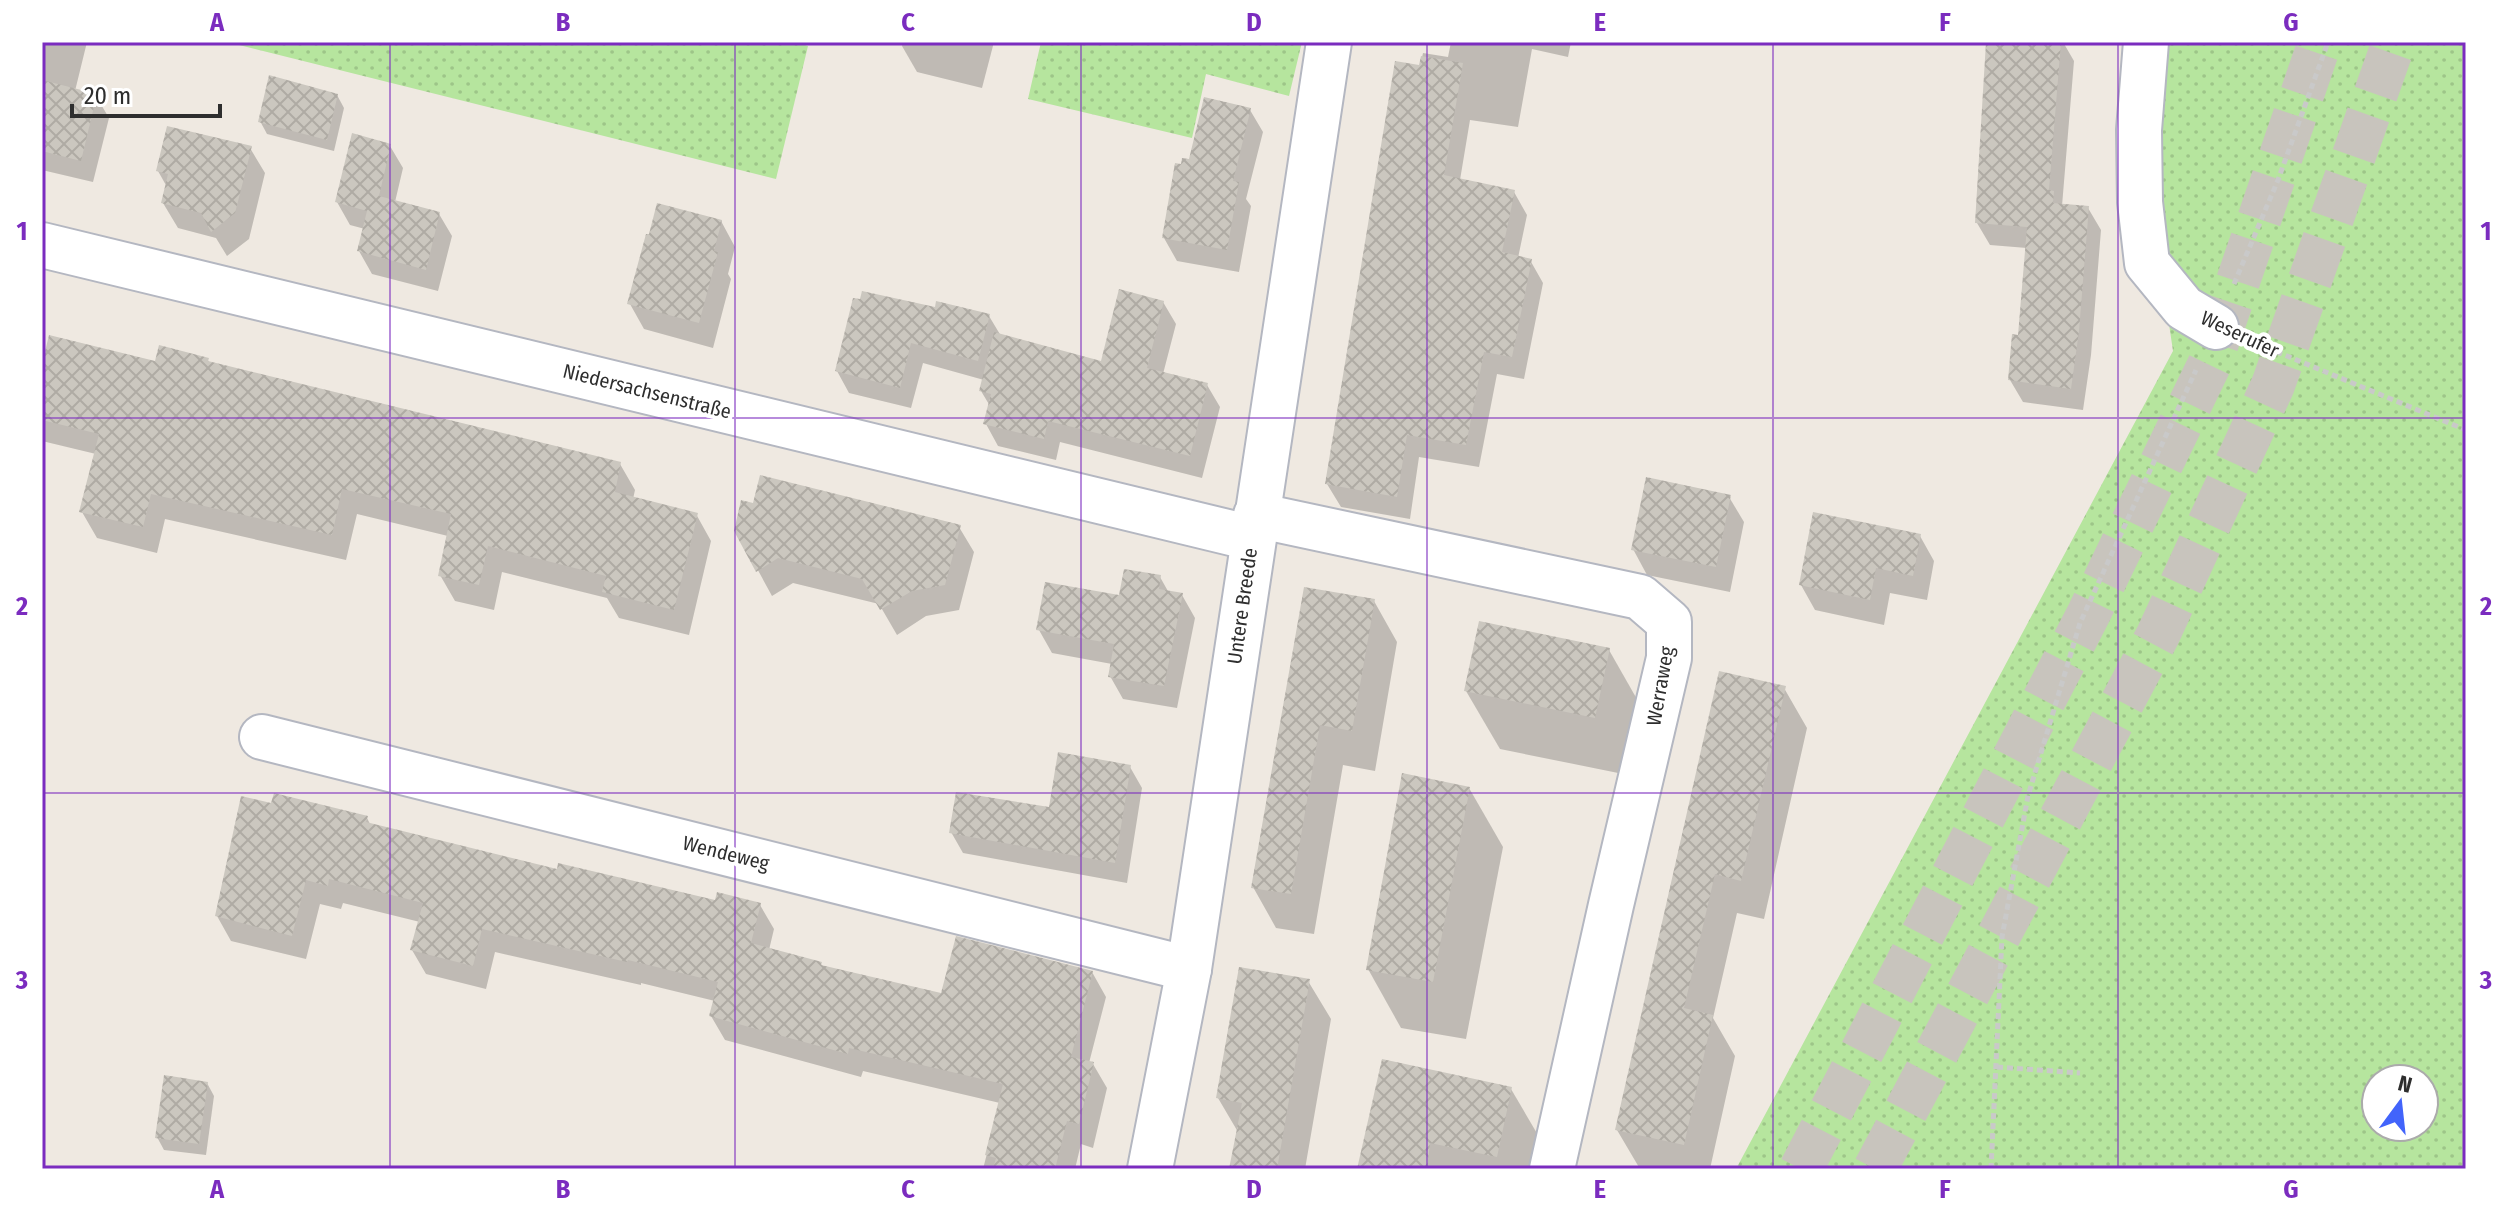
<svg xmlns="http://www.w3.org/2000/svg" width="2508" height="1211" viewBox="0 0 2508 1211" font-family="'Fira Sans Condensed',sans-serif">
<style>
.grass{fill:url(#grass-dots);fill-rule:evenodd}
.shadow{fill:#0003}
.building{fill:url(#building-cross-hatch)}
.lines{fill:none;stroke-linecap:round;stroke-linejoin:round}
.highway-tunnel{stroke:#c8c4bd;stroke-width:44;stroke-dasharray:44 22;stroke-linecap:butt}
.minor-casing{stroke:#b4b7c1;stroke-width:48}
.path{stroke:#c9c9c9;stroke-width:5;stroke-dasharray:6 4;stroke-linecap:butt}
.minor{stroke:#fff;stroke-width:44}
.grid{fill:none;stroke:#7b2cbf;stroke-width:2;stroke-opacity:0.55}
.labels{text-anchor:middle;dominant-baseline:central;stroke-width:8;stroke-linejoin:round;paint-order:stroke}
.street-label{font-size:20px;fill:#2e2e2e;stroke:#fff}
.neatline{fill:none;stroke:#7b2cbf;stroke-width:3}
.grid-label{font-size:26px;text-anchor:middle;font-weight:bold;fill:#7b2cbf}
</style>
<defs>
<pattern id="grass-dots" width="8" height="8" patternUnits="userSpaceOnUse" patternTransform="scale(2)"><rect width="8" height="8" fill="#b6e59e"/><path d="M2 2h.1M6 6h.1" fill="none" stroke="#9dc588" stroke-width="1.8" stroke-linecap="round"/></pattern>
<pattern id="building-cross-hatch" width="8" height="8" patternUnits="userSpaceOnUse" patternTransform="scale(2)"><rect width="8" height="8" fill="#cbc7bf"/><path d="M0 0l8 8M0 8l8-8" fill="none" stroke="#afaba4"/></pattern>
</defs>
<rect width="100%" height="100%" fill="#efe9e1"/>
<g class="grass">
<path d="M 227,42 L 796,42 L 808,46 L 776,179 Z"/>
<path d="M 1041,42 L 1302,42 L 1289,96 L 1206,74 L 1192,138 L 1028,99 Z"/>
<path d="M 2151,42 L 2466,42 L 2466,1169 L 1736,1169 L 2173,351 L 2143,148 ZM 2376,1079 L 2424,1079 L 2424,1127 L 2376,1127 Z"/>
</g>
<g class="shadow">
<path d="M 42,42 L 87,42 L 75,91 L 96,96 L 109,118 L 93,182 L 42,170 Z"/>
<path d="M 903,42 L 994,42 L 982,88 L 917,72 L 902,46 Z"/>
<path d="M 1451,42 L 1571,42 L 1568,57 L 1532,49 L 1518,127 L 1470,120 L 1460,180 L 1514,192 L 1527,215 L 1518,258 L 1530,260 L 1543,283 L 1524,379 L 1497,374 L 1479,467 L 1419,457 L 1410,519 L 1341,507 L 1327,484 L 1423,53 L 1448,57 Z"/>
<path d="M 1988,42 L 2063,42 L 2074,61 L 2062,206 L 2088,208 L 2101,230 L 2091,355 L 2083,410 L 2023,402 L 2010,380 L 2020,337 L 2027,248 L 1990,245 L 1977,223 Z"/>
<path d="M 337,95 L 344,108 L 334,151 L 267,134 L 260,121 Z"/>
<path d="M 1250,110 L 1263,132 L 1246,199 L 1251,206 L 1239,272 L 1177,261 L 1164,238 L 1190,161 Z"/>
<path d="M 390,146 L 403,168 L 395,202 L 439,214 L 452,236 L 438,291 L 372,274 L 359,251 L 365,229 L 350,225 L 337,202 Z"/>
<path d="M 250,148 L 265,173 L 249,239 L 227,256 L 216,238 L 178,228 L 163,203 L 167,187 L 158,171 Z"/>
<path d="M 721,221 L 735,247 L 728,274 L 731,279 L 713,348 L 644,329 L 630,304 Z"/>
<path d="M 1163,302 L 1176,324 L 1163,374 L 1207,385 L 1220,407 L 1202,478 L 1060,442 L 1056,460 L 998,446 L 986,424 L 990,406 L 981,391 L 984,380 L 923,363 L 911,408 L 849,393 L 837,371 L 936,309 L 989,316 L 1001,336 L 1102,363 Z"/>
<path d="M 207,359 L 210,363 L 620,464 L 635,490 L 633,499 L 696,514 L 711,541 L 689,635 L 619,618 L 607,598 L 502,572 L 494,610 L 455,601 L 440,575 L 448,536 L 357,514 L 346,560 L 165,519 L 157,553 L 97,538 L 82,512 L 96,454 L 42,441 L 42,370 Z"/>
<path d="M 1729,497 L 1744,522 L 1730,592 L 1647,575 L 1633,549 Z"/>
<path d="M 959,527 L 974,552 L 959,610 L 926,616 L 897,635 L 879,604 L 793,583 L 772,596 L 736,530 Z"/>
<path d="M 1920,536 L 1934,561 L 1927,600 L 1890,593 L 1884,625 L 1815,610 L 1801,585 Z"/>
<path d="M 1160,577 L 1169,593 L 1182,595 L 1195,618 L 1177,708 L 1123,699 L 1110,676 L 1112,664 L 1052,653 L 1039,630 L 1121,597 Z"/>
<path d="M 1306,589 L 1374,601 L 1397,642 L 1375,771 L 1343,765 L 1314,934 L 1276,928 L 1253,887 Z"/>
<path d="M 1609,650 L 1642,708 L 1628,775 L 1500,749 L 1466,691 Z"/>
<path d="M 1784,688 L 1807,728 L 1764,919 L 1737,913 L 1713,1018 L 1735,1056 L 1710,1169 L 1640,1169 L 1617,1130 Z"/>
<path d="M 1130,767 L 1142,788 L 1127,883 L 963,853 L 951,832 L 1051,810 Z"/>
<path d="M 1469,788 L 1503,847 L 1466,1039 L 1401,1028 L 1368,969 Z"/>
<path d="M 273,806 L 367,818 L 371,826 L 558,872 L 716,902 L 760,905 L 774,929 L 769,950 L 821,964 L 823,967 L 942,995 L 1092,972 L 1106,997 L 1089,1063 L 1093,1064 L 1107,1088 L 1093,1148 L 1081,1144 L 1075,1169 L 983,1169 L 1000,1103 L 863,1071 L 861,1077 L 725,1040 L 711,1016 L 715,1001 L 641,983 L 641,985 L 495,952 L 486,989 L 426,974 L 412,950 L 420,922 L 343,903 L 341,909 L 320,904 L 306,959 L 231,941 L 217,916 Z"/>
<path d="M 1308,981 L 1331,1019 L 1305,1169 L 1230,1169 L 1238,1132 L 1218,1098 Z"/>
<path d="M 207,1083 L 214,1096 L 206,1155 L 164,1150 L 157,1137 Z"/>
<path d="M 1511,1089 L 1545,1147 L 1540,1169 L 1391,1169 L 1368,1129 Z"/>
</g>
<g class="building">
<path d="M 1986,42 L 2061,42 L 2049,190 L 2054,191 L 2053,203 L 2089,206 L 2079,331 L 2071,389 L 2008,380 L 2012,334 L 2018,335 L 2027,227 L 1975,223 Z"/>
<path d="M 1421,56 L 1463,63 L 1444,175 L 1515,190 L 1502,252 L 1532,259 L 1512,357 L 1484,352 L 1466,445 L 1407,435 L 1397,497 L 1325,484 L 1395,61 L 1419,65 Z"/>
<path d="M 269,75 L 338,94 L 327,140 L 258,122 Z"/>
<path d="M 42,80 L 97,94 L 81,161 L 42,151 Z"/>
<path d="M 1204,97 L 1251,108 L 1233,181 L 1239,182 L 1227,250 L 1162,238 L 1175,163 L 1181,164 L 1182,158 L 1189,159 Z"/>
<path d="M 167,126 L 252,146 L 235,213 L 211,232 L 201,213 L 161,203 L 168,174 L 156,171 Z"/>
<path d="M 352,133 L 391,144 L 379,196 L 440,212 L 426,270 L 357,251 L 367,211 L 335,202 Z"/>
<path d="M 657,203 L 722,220 L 714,251 L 718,252 L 699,323 L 627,304 L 646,234 L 649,234 Z"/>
<path d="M 1119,289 L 1164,301 L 1147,368 L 1208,383 L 1190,456 L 1048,421 L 1044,439 L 983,424 L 991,394 L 979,391 L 994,332 L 1101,361 Z"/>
<path d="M 862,291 L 935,307 L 936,301 L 990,314 L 978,361 L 911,343 L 900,388 L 835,371 L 853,298 L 860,299 Z"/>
<path d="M 49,335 L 155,361 L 159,345 L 209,358 L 208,361 L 621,462 L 615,492 L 698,513 L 674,610 L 602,592 L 606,576 L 488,546 L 479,585 L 438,576 L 451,514 L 342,489 L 332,535 L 151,494 L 143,527 L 79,512 L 99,434 L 42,420 L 42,364 Z"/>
<path d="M 760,475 L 961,525 L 945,585 L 912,591 L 880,610 L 862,579 L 778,558 L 756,572 L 734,531 L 741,500 L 753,503 Z"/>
<path d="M 1646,477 L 1731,495 L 1716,567 L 1631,550 Z"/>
<path d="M 1813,512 L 1921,534 L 1913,576 L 1876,568 L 1870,600 L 1799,585 Z"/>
<path d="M 1124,569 L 1161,575 L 1159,589 L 1183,593 L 1164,686 L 1108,677 L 1114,644 L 1036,630 L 1045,582 L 1119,595 Z"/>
<path d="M 1304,587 L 1375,599 L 1352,731 L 1320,725 L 1291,894 L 1251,888 Z"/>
<path d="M 1479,621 L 1610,648 L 1595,718 L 1464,691 Z"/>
<path d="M 1719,671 L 1786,686 L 1741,881 L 1715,874 L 1684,1008 L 1713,1015 L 1684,1145 L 1615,1130 Z"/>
<path d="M 1058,752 L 1131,765 L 1115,863 L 949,833 L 956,792 L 1049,807 Z"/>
<path d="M 1402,773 L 1470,787 L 1433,982 L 1366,970 Z"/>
<path d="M 274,793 L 368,816 L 366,822 L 557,869 L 558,863 L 715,900 L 717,892 L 761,903 L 751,943 L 822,962 L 821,965 L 941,993 L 956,936 L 1093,971 L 1071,1057 L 1094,1062 L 1079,1124 L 1067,1121 L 1055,1169 L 993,1169 L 996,1158 L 985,1155 L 1003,1084 L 849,1048 L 848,1054 L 709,1016 L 718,982 L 628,960 L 627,962 L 482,929 L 473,966 L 410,950 L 423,903 L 329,879 L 328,886 L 306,880 L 292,936 L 215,916 L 241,796 L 271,803 Z"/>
<path d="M 1239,967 L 1310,979 L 1277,1169 L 1229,1169 L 1242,1103 L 1216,1098 Z"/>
<path d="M 1382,1059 L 1512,1087 L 1497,1157 L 1430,1143 L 1427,1169 L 1357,1169 Z"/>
<path d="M 164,1075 L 208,1082 L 199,1144 L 155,1138 Z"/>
</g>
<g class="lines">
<g class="highway-tunnel">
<path d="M 1801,1169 L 2089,613 L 2210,363 L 2320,42"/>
<path d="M 1875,1169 L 2158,635 L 2273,385 L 2394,42"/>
</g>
<defs>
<g id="minor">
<path d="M 2146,42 L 2139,130 L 2140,202 L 2147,263 L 2184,308 L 2216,327"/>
<path d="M 42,245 L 1252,538"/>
<path d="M 1256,515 L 1640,597 L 1669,622 L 1669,658 L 1611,905 L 1552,1169"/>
<path d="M 262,737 L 1189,969"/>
<path d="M 1150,1169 L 1189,969 L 1329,42"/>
</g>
</defs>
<use href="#minor" class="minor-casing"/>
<g class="path">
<path d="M 2234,284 L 2278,180 L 2328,42"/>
<path d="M 2258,344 L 2466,430"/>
<path d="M 1997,1067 L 2080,1073"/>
<path d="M 1991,1169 L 2002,937 L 2028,796 L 2080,623 L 2196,370"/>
</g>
<use href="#minor" class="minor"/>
</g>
<path class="grid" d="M 390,42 L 390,1169M 735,42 L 735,1169M 1081,42 L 1081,1169M 1427,42 L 1427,1169M 1773,42 L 1773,1169M 2118,42 L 2118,1169M 42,418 L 2466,418M 42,793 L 2466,793"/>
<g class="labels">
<g class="street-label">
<text transform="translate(2240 334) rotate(25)">Weserufer</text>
<text transform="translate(647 391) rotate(14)">Niedersachsenstraße</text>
<text transform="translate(1242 606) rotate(-82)">Untere Breede</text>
<text transform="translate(1660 686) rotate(-80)">Werraweg</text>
<text transform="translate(726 853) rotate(14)">Wendeweg</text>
</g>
</g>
<rect width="2508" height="1211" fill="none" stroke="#ffffff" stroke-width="88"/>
<g transform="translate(2400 1103) rotate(15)"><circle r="38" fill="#ffffff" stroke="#ababab" stroke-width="2"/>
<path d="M0-6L14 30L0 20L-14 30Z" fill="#4264fb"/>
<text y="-12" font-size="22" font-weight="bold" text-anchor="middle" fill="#2e2e2e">N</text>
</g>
<path d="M72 104v12h148v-12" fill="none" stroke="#2e2e2e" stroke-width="4"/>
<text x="84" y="104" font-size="24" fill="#2e2e2e" stroke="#ffffff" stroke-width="6" paint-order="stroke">20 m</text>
<rect x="44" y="44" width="2420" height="1123" class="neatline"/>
<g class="grid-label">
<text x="217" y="31">A</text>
<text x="563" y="31">B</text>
<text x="908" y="31">C</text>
<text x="1254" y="31">D</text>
<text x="1600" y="31">E</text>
<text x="1945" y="31">F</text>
<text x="2291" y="31">G</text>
<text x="22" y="240">1</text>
<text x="2486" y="240">1</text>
<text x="22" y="615">2</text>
<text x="2486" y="615">2</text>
<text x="22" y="989">3</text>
<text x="2486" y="989">3</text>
<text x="217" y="1198">A</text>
<text x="563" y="1198">B</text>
<text x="908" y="1198">C</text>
<text x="1254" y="1198">D</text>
<text x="1600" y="1198">E</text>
<text x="1945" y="1198">F</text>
<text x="2291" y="1198">G</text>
</g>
</svg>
